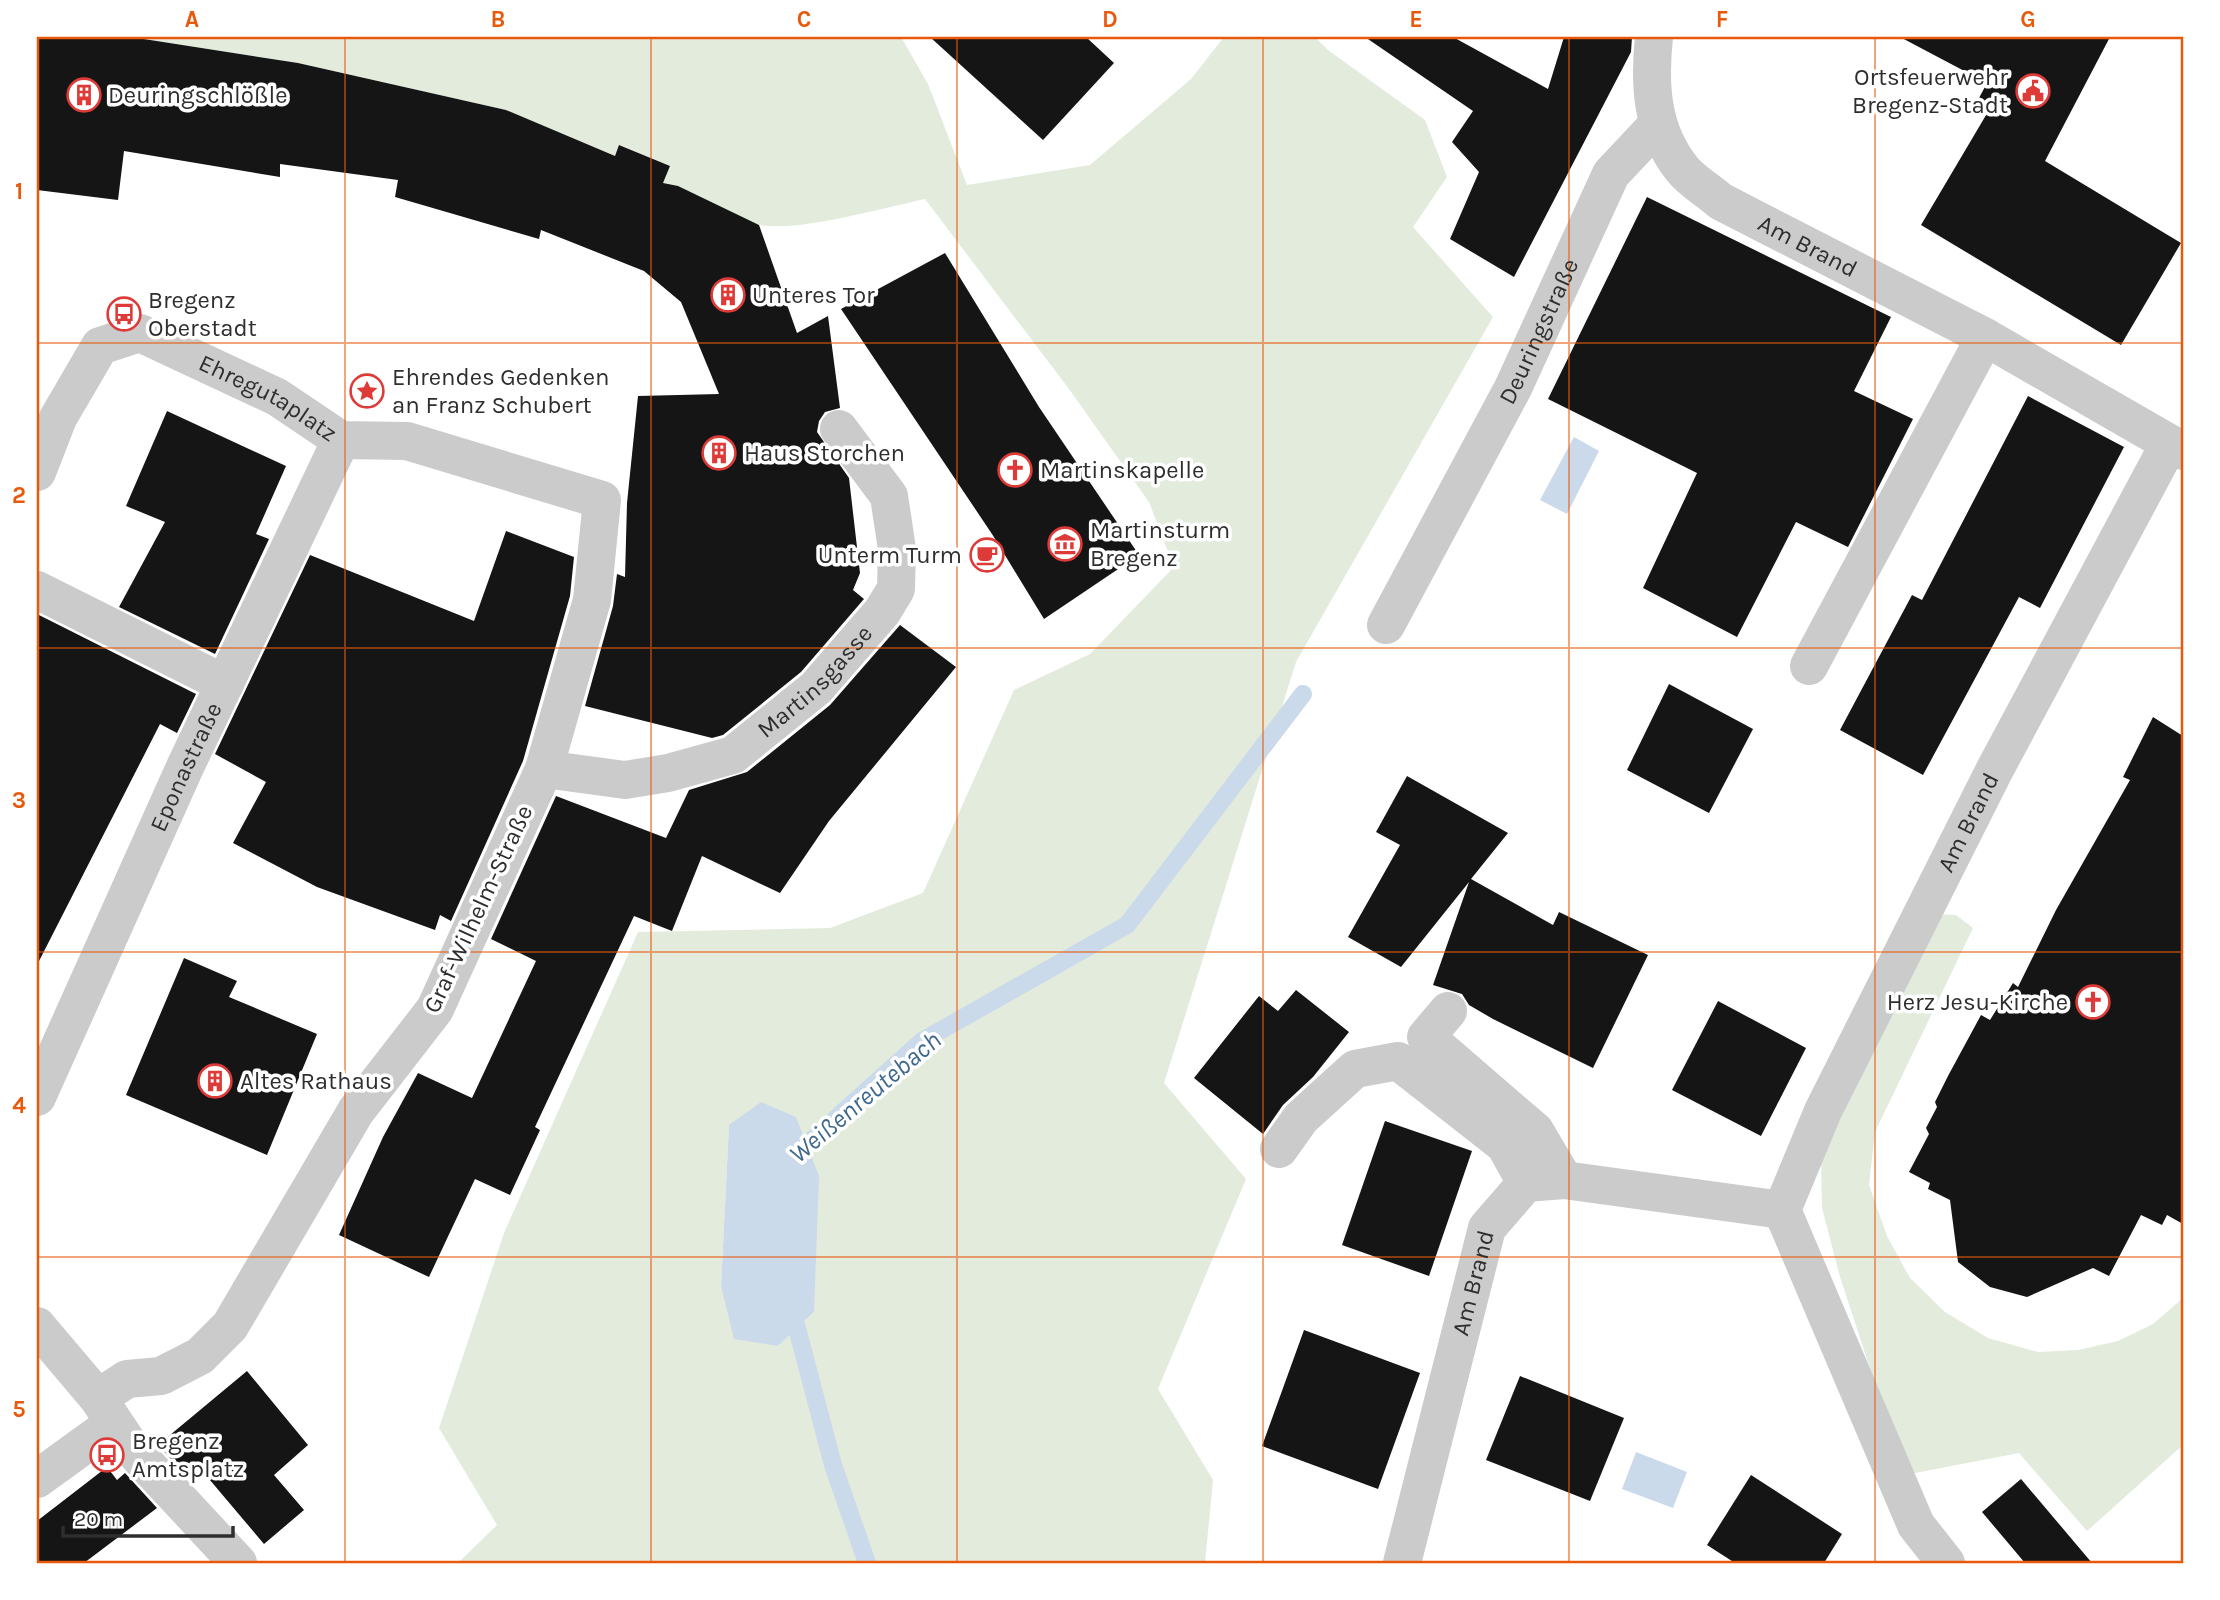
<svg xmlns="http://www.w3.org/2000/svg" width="2220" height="1600" viewBox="0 0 2220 1600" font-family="Karla,sans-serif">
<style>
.green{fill:#e3ebdd;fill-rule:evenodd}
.water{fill:#cadaea}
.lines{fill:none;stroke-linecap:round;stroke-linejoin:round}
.stream{stroke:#cadaea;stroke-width:18}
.building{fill:#151515}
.minor{stroke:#cbcbcb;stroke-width:38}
.grid{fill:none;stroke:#e8590c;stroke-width:2;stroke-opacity:0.55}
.labels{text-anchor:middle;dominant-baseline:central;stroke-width:7;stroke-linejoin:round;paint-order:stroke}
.poi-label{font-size:24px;fill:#2e2e2e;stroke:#fff;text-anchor:start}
.street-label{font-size:24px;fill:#2e2e2e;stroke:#fff}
.water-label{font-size:26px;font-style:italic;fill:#3f688d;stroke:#fff}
.neatline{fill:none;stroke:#e8590c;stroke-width:2.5}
.grid-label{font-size:23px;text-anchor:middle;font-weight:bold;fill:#e8590c}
</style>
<rect width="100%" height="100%" fill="#fff"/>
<g class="green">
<path d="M 131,37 L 901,37 L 928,84 L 967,185 L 1090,165 L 1191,79 L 1224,37 L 1315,37 L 1328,50 L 1425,120 L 1447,177 L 1413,227 L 1493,317 L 1296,662 L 1164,1083 L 1246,1179 L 1158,1389 L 1213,1480 L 1205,1563 L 458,1563 L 497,1525 L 439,1428 L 504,1233 L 638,932 L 830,928 L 923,893 L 1014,690 L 1090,654 L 1174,567 L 1149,502 L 1069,389 L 925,199 C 883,208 799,232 761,225 C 731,220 696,191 663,183 L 670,166 L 620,145 L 612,163 L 506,110 L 298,63 ZM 729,1125 L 814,1312 L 778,1346 L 721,1286 Z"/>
<path d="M 1937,914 L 1956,915 L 1973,928 L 1875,1132 L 1869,1185 L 1887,1236 L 1910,1278 L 1945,1312 L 1988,1338 L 2038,1352 L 2078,1350 L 2118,1341 L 2153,1324 L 2183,1298 L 2183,1445 L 2087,1531 L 2019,1453 L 1905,1475 L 1840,1277 L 1822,1208 L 1821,1156 Z"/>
</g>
<g class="water">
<path d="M 1574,437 L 1599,451 L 1567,514 L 1540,500 Z"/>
<path d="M 761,1102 L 796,1117 L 819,1176 L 814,1312 L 778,1346 L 734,1339 L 721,1286 L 729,1125 Z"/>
<path d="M 1636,1452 L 1687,1472 L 1673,1508 L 1622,1489 Z"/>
</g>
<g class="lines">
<g class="stream">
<path d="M 790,1160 L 922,1041 L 1127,925 L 1303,694"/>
<path d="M 788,1306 L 797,1328 L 833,1465 L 867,1563"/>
</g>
</g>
<g class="building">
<path d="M 37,37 L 131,37 L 298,63 L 506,110 L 615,156 L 619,145 L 670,166 L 663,183 L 678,186 L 759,225 L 797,333 L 828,316 L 840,408 L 825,412 L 819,421 L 817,432 L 849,478 L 860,573 L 853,590 L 864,599 L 801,672 L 723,735 L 712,738 L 585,706 L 613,606 L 617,574 L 625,577 L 627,503 L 638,396 L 719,394 L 681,302 L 644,271 L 541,230 L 539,239 L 395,197 L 398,180 L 280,164 L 280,177 L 124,151 L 118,200 L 37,190 Z"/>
<path d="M 930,37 L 1086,37 L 1114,63 L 1043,140 Z"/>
<path d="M 1365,37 L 1453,37 L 1548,89 L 1564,37 L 1632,37 L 1631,52 L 1514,277 L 1450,239 L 1479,172 L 1452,142 L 1473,111 Z"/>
<path d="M 1900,37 L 2110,37 L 2045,161 L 2181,243 L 2121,345 L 1921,225 L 1992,105 L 1979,98 L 1987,83 Z"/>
<path d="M 1647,197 L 1891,317 L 1854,391 L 1913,419 L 1848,547 L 1796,522 L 1737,637 L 1643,588 L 1697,473 L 1548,399 Z"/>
<path d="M 945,253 L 1039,407 L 1139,555 L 1044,619 L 992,534 L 841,309 Z"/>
<path d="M 2028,396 L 2124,447 L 2040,608 L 2019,597 L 1923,775 L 1840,730 L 1912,595 L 1922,600 Z"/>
<path d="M 167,411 L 286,466 L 256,534 L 269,539 L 215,654 L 119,607 L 165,522 L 126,506 Z"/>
<path d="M 506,531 L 574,557 L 570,596 L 523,761 L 451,921 L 440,915 L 435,930 L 317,887 L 233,843 L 266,782 L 215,754 L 310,555 L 474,621 Z"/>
<path d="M 37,614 L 196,694 L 177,733 L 160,724 L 37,965 Z"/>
<path d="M 900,625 L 956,667 L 829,821 L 780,893 L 702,856 L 672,931 L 634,916 L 535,1127 L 540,1130 L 510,1195 L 475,1179 L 429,1277 L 339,1235 L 383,1137 L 418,1073 L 472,1098 L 536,961 L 491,939 L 556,796 L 666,838 L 689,790 L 747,772 L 830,705 Z"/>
<path d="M 1669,684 L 1753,729 L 1709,813 L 1627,770 Z"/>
<path d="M 2153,717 L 2183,736 L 2183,1224 L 2167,1215 L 2162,1225 L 2141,1215 L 2109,1276 L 2093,1268 L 2027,1297 L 1990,1287 L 1958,1262 L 1950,1200 L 1928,1189 L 1930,1183 L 1909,1172 L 1929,1134 L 1926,1128 L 1937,1107 L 1935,1102 L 1948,1076 L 1981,1015 L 1990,1020 L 2013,983 L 2018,987 L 2056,910 L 2130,780 L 2123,777 Z"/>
<path d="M 1407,776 L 1508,833 L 1471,879 L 1553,925 L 1559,912 L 1648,955 L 1593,1068 L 1493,1019 L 1469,1005 L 1462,994 L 1433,985 L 1469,882 L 1401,967 L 1348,937 L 1400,845 L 1376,832 Z"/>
<path d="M 184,958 L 237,981 L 229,997 L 317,1034 L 267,1155 L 126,1095 Z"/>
<path d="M 1296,990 L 1349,1032 L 1313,1077 L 1283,1105 L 1263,1134 L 1194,1078 L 1259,996 L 1278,1011 Z"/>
<path d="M 1718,1001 L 1806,1048 L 1761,1136 L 1672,1090 Z"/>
<path d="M 1385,1121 L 1472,1151 L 1429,1276 L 1342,1245 Z"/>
<path d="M 1304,1330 L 1420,1373 L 1378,1489 L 1262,1446 Z"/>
<path d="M 247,1371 L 308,1445 L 274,1475 L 304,1510 L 264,1544 L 204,1473 L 192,1482 L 158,1445 Z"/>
<path d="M 1520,1376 L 1624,1418 L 1590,1501 L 1486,1460 Z"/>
<path d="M 107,1467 L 117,1480 L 125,1473 L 157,1508 L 84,1563 L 37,1563 L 37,1521 Z"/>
<path d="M 1751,1475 L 1842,1534 L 1824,1563 L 1735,1563 L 1707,1545 Z"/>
<path d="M 2021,1479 L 2092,1563 L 2025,1563 L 1982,1512 Z"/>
</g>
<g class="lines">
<g class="minor">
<path id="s1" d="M 1654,37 C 1649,84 1651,131 1683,170 C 1693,182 1709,191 1720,201 L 1985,337 L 2183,451"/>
<path id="s2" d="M 37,472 L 58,418 L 100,346 L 140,333 L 277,397 L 341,440 L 407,441 L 602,500 L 592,600 L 544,769 L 435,1009 L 356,1111 L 230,1326 L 200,1356 L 161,1376 L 127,1379 L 98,1398"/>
<path d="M 37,590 L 225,684"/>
<path id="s3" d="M 1386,625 L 1513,388 L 1611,174 L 1657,125"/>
<path d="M 1809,666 L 1985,337"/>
<path id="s4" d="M 544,769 L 625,780 L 668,773 L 733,755 L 816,688 L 882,612 L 896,589 L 897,549 L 889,496 L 839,429"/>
<path d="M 1448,1011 L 1426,1037 L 1535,1131 L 1564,1180"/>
<path id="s5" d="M 37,1097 L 185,767 L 341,440"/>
<path d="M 1279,1149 L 1301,1118 L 1355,1069 L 1398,1061 L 1505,1145 L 1526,1183"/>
<path d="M 37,1326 L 98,1398 L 132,1449 L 238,1563"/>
<path d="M 37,1479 L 113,1424"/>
<path id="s6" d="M 1402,1563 L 1487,1228 L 1526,1183 L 1564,1180 L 1782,1210"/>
<path id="s7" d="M 1946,1563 L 1916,1525 L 1782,1210 L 1823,1111 L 1994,771 L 2169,444"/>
</g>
</g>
<path class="grid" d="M 345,37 L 345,1563M 651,37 L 651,1563M 957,37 L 957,1563M 1263,37 L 1263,1563M 1569,37 L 1569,1563M 1875,37 L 1875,1563M 37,343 L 2183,343M 37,648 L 2183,648M 37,952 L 2183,952M 37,1257 L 2183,1257"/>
<defs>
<symbol id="civic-ring" viewBox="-11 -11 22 22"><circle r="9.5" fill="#fff" stroke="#de3b38" stroke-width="1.5"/><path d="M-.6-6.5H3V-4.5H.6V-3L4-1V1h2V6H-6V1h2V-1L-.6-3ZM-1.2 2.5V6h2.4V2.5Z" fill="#de3b38"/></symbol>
<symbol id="building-ring" viewBox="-11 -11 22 22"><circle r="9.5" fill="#fff" stroke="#de3b38" stroke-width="1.5"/><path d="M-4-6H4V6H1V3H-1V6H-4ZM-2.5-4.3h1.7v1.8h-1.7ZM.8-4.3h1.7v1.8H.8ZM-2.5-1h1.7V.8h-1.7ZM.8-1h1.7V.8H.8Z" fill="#de3b38"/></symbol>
<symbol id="bus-ring" viewBox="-11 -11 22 22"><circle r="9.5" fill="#fff" stroke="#de3b38" stroke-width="1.5"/><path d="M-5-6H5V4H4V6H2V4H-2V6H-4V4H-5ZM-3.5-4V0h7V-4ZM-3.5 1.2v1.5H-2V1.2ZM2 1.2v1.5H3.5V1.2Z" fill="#de3b38"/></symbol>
<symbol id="sight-ring" viewBox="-11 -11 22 22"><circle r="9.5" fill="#fff" stroke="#de3b38" stroke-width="1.5"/><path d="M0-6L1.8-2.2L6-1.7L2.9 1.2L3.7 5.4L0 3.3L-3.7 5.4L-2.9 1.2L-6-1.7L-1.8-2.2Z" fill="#de3b38"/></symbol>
<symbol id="church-ring" viewBox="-11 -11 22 22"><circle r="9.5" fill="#fff" stroke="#de3b38" stroke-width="1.5"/><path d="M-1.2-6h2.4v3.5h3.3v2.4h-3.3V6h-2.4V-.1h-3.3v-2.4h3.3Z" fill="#de3b38"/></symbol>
<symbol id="museum-ring" viewBox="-11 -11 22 22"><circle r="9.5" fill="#fff" stroke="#de3b38" stroke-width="1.5"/><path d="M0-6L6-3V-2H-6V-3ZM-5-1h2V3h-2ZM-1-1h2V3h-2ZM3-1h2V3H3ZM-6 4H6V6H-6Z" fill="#de3b38"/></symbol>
<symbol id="cafe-ring" viewBox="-11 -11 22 22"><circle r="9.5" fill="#fff" stroke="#de3b38" stroke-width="1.5"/><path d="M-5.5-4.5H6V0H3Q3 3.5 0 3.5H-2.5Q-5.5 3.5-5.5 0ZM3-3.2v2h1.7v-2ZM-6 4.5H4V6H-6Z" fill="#de3b38"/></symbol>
</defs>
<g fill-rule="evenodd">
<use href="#civic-ring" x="2014" y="72" width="38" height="38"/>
<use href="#building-ring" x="65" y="76" width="38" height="38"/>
<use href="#building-ring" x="709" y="276" width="38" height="38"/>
<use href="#bus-ring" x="105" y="295" width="38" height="38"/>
<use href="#sight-ring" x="348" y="372" width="38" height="38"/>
<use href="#building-ring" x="700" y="434" width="38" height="38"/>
<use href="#church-ring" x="996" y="451" width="38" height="38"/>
<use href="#museum-ring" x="1046" y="525" width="38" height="38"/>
<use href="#cafe-ring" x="968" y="536" width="38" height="38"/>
<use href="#church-ring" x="2074" y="983" width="38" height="38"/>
<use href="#building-ring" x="196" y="1062" width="38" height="38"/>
<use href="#bus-ring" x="88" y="1436" width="38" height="38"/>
</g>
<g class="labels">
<g class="poi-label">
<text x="2008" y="77" text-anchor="end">Ortsfeuerwehr<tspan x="2008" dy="28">Bregenz-Stadt</tspan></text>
<text x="108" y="95">Deuringschlößle</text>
<text x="752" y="295">Unteres Tor</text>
<text x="148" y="300">Bregenz<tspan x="148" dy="28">Oberstadt</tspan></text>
<text x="392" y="377">Ehrendes Gedenken<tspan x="392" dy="28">an Franz Schubert</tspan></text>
<text x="744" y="453">Haus Storchen</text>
<text x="1040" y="470">Martinskapelle</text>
<text x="1090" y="530">Martinsturm<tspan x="1090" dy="28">Bregenz</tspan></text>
<text x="962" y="555" text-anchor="end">Unterm Turm</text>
<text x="2068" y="1002" text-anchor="end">Herz Jesu-Kirche</text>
<text x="240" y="1081">Altes Rathaus</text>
<text x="132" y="1441">Bregenz<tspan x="132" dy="28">Amtsplatz</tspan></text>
</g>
<g class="street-label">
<text stroke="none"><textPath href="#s1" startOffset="287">Am Brand</textPath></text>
<text stroke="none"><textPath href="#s3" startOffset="331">Deuringstraße</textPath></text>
<text stroke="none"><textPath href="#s2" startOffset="327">Ehregutaplatz</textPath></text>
<text stroke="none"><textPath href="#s4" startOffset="303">Martinsgasse</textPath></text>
<text stroke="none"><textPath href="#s5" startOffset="362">Eponastraße</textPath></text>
<text stroke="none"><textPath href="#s7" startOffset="821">Am Brand</textPath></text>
<text transform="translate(478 909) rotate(-65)">Graf-Wilhelm-Straße</text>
<text stroke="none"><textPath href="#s6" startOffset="289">Am Brand</textPath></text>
</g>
<g class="water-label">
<text transform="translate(865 1097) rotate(-40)">Weißenreutebach</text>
</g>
</g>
<rect width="2220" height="1600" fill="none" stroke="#ffffff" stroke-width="77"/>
<path d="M63 1526v10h170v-10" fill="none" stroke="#2e2e2e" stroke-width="3.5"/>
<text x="74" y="1526" font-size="21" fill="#2e2e2e" stroke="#ffffff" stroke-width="5" paint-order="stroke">20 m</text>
<rect x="38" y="38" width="2144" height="1524" class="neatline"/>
<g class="grid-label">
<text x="192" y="27">A</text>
<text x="498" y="27">B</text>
<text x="804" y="27">C</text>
<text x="1110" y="27">D</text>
<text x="1416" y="27">E</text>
<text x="1722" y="27">F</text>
<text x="2028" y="27">G</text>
<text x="19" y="199">1</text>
<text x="19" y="503">2</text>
<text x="19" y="808">3</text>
<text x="19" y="1113">4</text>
<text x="19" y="1417">5</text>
</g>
</svg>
